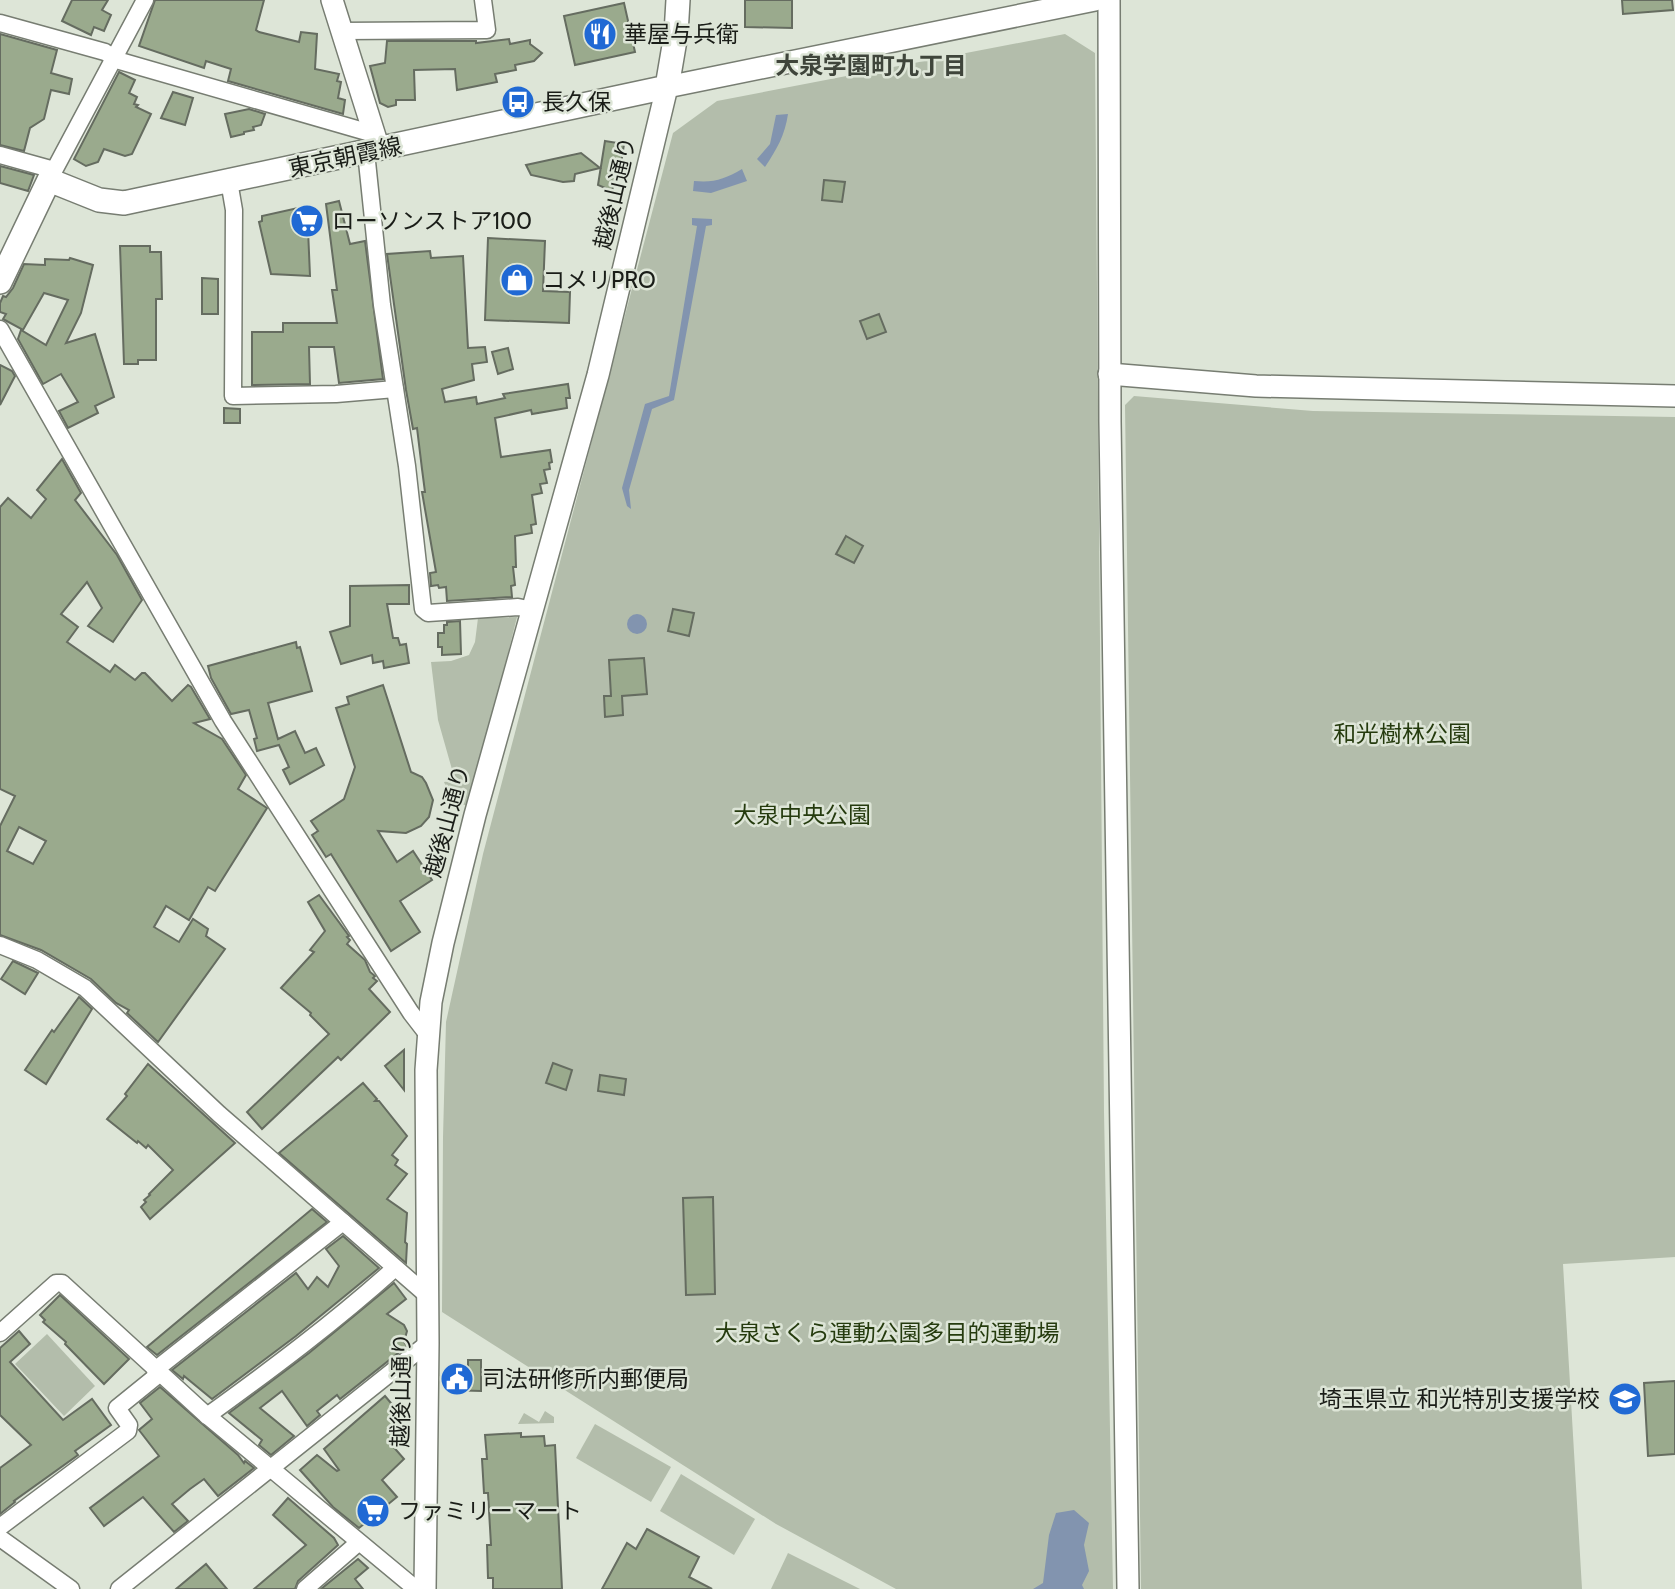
<svg xmlns="http://www.w3.org/2000/svg" width="1675" height="1589" viewBox="0 0 1675 1589" font-family="Cabin,'Noto Sans JP',sans-serif">
<style>
.green{fill:#b3bdab}
.water{fill:#8294af}
.building{fill:#9aaa8d;stroke:#656c60;stroke-width:2;fill-rule:evenodd}
.lines{fill:none;stroke-linecap:round;stroke-linejoin:round}
.minor-casing{stroke:#777d72;stroke-width:19}
.tertiary-casing{stroke:#777d72;stroke-width:24}
.secondary-casing{stroke:#777d72;stroke-width:26}
.minor{stroke:#fff;stroke-width:16}
.tertiary{stroke:#fff;stroke-width:21}
.secondary{stroke:#fff;stroke-width:23}
.labels{text-anchor:middle;dominant-baseline:central;stroke-width:5;stroke-linejoin:round;paint-order:stroke}
.poi-label{font-size:23px;fill:#1a1d18;stroke:#dde5d7;text-anchor:start}
.street-label{font-size:23px;fill:#1a1d18;stroke:#dde5d7}
.park-label{font-size:23px;fill:#253b0e;stroke:#dde5d7}
.neighbourhood-label{font-size:24px;font-weight:bold;fill:#3f453b;stroke:#dde5d7}
</style>
<rect width="100%" height="100%" fill="#dde5d7"/>
<g class="green">
<path d="M 1065,34 L 1095,53 L 1104,1112 L 1113,1589 L 896,1589 L 776,1524 L 442,1312 L 443,1137 L 446,1022 L 483,854 L 673,133 L 717,101 Z"/>
<path d="M 1134,396 L 1313,411 L 1675,417 L 1675,1257 L 1563,1264 L 1582,1589 L 1141,1589 L 1125,405 Z"/>
<path d="M 517,617 L 470,806 C 455,804 450,795 444,782 L 455,780 L 438,720 L 431,662 L 451,661 L 469,655 L 475,642 L 478,618 Z"/>
<path d="M 47,1334 L 95,1386 L 64,1416 L 15,1364 Z"/>
<path d="M 545,1411 L 554,1417 L 554,1423 L 518,1424 L 524,1413 L 539,1422 Z"/>
<path d="M 595,1424 L 671,1467 L 651,1502 L 576,1458 Z"/>
<path d="M 681,1474 L 755,1519 L 734,1555 L 660,1511 Z"/>
<path d="M 788,1553 L 860,1589 L 771,1589 Z"/>
</g>
<g class="water">
<path d="M 788,114 C 785,135 777,149 765,167 L 757,159 L 770,144 L 776,115 Z"/>
<path d="M 742,169 L 747,181 L 711,193 L 693,191 L 694,181 C 714,183 725,179 742,169 Z"/>
<path d="M 692,218 L 712,219 L 712,225 L 706,226 L 674,400 L 652,409 L 629,490 L 631,509 L 627,506 L 622,488 L 645,404 L 669,396 L 697,226 L 692,225 Z"/>
<circle cx="637" cy="624" r="10"/>
<path d="M 1074,1510 L 1089,1523 L 1084,1545 L 1089,1571 L 1082,1585 L 1084,1589 L 1033,1589 L 1043,1583 L 1049,1535 L 1056,1513 Z"/>
</g>
<g class="building">
<path d="M 72,0 L 108,0 L 102,10 L 111,15 L 104,31 L 94,27 L 91,35 L 62,21 Z"/>
<path d="M 155,0 L 264,0 L 256,30 L 259,32 L 299,42 L 301,32 L 317,34 L 315,69 L 339,74 L 337,81 L 341,82 L 338,98 L 345,100 L 343,114 L 228,81 L 231,69 L 206,61 L 204,68 L 139,46 Z"/>
<path d="M 745,0 L 792,0 L 792,28 L 745,27 Z"/>
<path d="M 1622,0 L 1672,0 L 1673,10 L 1623,14 Z"/>
<path d="M 624,3 L 635,52 L 575,65 L 564,16 Z"/>
<path d="M 0,34 L 57,50 L 51,73 L 72,79 L 69,94 L 51,90 L 44,119 L 30,128 L 24,151 L 0,145 Z"/>
<path d="M 509,39 L 510,44 L 530,40 L 530,44 L 542,53 L 534,61 L 515,65 L 516,70 L 495,74 L 497,82 L 457,90 L 455,69 L 414,70 L 415,100 L 396,100 L 396,105 L 388,107 L 380,103 L 370,66 L 385,63 L 387,41 L 476,41 L 476,43 Z"/>
<path d="M 119,72 L 135,80 L 129,93 L 137,97 L 134,104 L 138,105 L 136,107 L 151,114 L 132,154 L 125,156 L 104,149 L 98,162 L 86,166 L 74,159 Z"/>
<path d="M 173,92 L 193,98 L 185,125 L 161,118 Z"/>
<path d="M 249,109 L 265,114 L 261,125 L 253,127 L 254,130 L 244,132 L 244,134 L 231,137 L 225,114 Z"/>
<path d="M 605,141 L 624,144 L 621,164 L 618,164 L 612,191 L 598,185 Z"/>
<path d="M 581,153 L 600,168 L 575,174 L 574,181 L 563,182 L 531,175 L 526,165 Z"/>
<path d="M 0,166 L 34,175 L 28,191 L 0,183 Z"/>
<path d="M 824,180 L 845,182 L 842,202 L 822,200 Z"/>
<path d="M 339,201 L 350,244 L 365,241 L 383,379 L 339,383 L 334,347 L 309,347 L 310,384 L 252,385 L 252,332 L 283,332 L 283,323 L 337,323 L 332,290 L 337,290 L 326,204 Z"/>
<path d="M 307,206 L 310,276 L 271,274 L 259,222 L 262,221 L 262,216 Z"/>
<path d="M 488,238 L 545,241 L 543,291 L 570,292 L 569,323 L 485,320 Z"/>
<path d="M 120,246 L 150,246 L 150,252 L 161,252 L 162,299 L 156,299 L 156,360 L 138,360 L 138,364 L 124,364 Z"/>
<path d="M 430,251 L 431,258 L 463,256 L 468,348 L 485,347 L 487,362 L 472,364 L 474,380 L 442,389 L 445,402 L 476,397 L 477,404 L 505,398 L 503,394 L 568,384 L 570,398 L 566,398 L 567,408 L 532,414 L 531,410 L 495,418 L 501,457 L 550,450 L 552,462 L 549,463 L 550,469 L 544,470 L 547,483 L 540,484 L 542,493 L 532,495 L 536,524 L 531,525 L 532,533 L 515,536 L 516,567 L 513,567 L 515,585 L 511,586 L 512,597 L 447,601 L 446,587 L 439,588 L 438,585 L 431,586 L 430,573 L 436,572 L 422,492 L 425,492 L 422,469 L 417,428 L 413,429 L 406,390 L 387,254 Z"/>
<path d="M 70,258 L 93,265 L 81,313 L 66,343 L 95,334 L 114,397 L 95,406 L 98,413 L 68,428 L 59,411 L 78,402 L 61,374 L 43,384 L 18,339 L 21,330 L 46,345 L 68,300 L 44,293 L 23,330 L 3,319 L 6,314 L 0,312 L 0,303 L 3,296 L 6,297 L 13,288 L 24,264 L 45,265 L 45,259 L 69,260 Z"/>
<path d="M 202,278 L 218,279 L 218,314 L 202,314 Z"/>
<path d="M 879,314 L 886,332 L 867,339 L 860,321 Z"/>
<path d="M 508,348 L 513,369 L 498,374 L 492,352 Z"/>
<path d="M 0,365 L 12,371 L 15,376 L 0,405 Z"/>
<path d="M 224,408 L 240,409 L 240,423 L 224,423 Z"/>
<path d="M 62,459 L 81,493 L 75,500 L 117,555 L 142,600 L 113,642 L 88,626 L 102,608 L 87,582 L 61,614 L 78,627 L 67,642 L 110,672 L 115,665 L 135,680 L 142,673 L 145,673 L 172,701 L 188,685 L 191,687 L 210,719 L 194,723 L 222,739 L 246,775 L 238,789 L 267,808 L 215,891 L 208,887 L 189,920 L 166,906 L 154,927 L 179,942 L 193,919 L 208,929 L 206,936 L 225,949 L 158,1042 L 127,1013 L 129,1010 L 116,1003 L 91,979 L 41,950 L 0,935 L 0,826 L 15,796 L 0,789 L 0,507 L 8,498 L 31,518 L 46,499 L 37,490 ZM 19,827 L 46,841 L 33,864 L 7,851 Z"/>
<path d="M 846,536 L 863,546 L 854,563 L 836,554 Z"/>
<path d="M 409,585 L 409,604 L 387,604 L 393,638 L 398,638 L 400,645 L 406,644 L 409,663 L 384,668 L 383,661 L 373,663 L 372,655 L 341,664 L 330,632 L 350,626 L 350,586 Z"/>
<path d="M 673,609 L 694,613 L 689,636 L 668,631 Z"/>
<path d="M 460,621 L 461,654 L 442,655 L 442,647 L 438,647 L 438,633 L 444,633 L 444,625 L 447,625 L 447,622 Z"/>
<path d="M 296,642 L 297,648 L 300,647 L 312,691 L 268,703 L 278,739 L 295,731 L 305,753 L 316,748 L 324,765 L 290,784 L 283,770 L 289,767 L 279,745 L 257,751 L 254,739 L 257,738 L 249,710 L 231,714 L 211,678 L 208,666 Z"/>
<path d="M 644,658 L 647,694 L 622,696 L 623,715 L 605,717 L 604,696 L 611,696 L 609,660 Z"/>
<path d="M 383,685 L 411,772 L 422,777 L 426,783 L 433,800 L 429,817 L 421,826 L 406,833 L 378,831 L 397,862 L 413,851 L 432,880 L 400,901 L 420,932 L 391,951 L 331,854 L 326,857 L 312,835 L 318,831 L 311,821 L 344,799 L 355,767 L 336,708 L 349,704 L 347,697 Z"/>
<path d="M 319,895 L 349,936 L 347,937 L 350,940 L 347,944 L 365,960 L 370,972 L 375,976 L 373,978 L 377,981 L 369,989 L 390,1012 L 341,1060 L 338,1057 L 262,1129 L 247,1112 L 329,1034 L 310,1015 L 311,1013 L 281,988 L 314,952 L 310,950 L 325,931 L 308,902 Z"/>
<path d="M 13,961 L 38,973 L 25,994 L 1,979 Z"/>
<path d="M 79,997 L 92,1009 L 46,1084 L 25,1070 L 52,1030 L 54,1032 Z"/>
<path d="M 404,1050 L 404,1090 L 385,1066 Z"/>
<path d="M 553,1063 L 572,1070 L 566,1090 L 546,1083 Z"/>
<path d="M 148,1064 L 235,1143 L 150,1219 L 141,1207 L 146,1202 L 144,1200 L 150,1195 L 149,1194 L 173,1170 L 148,1145 L 146,1148 L 138,1141 L 137,1143 L 107,1119 L 127,1096 L 125,1094 Z"/>
<path d="M 600,1075 L 626,1079 L 624,1095 L 598,1091 Z"/>
<path d="M 363,1083 L 377,1099 L 375,1101 L 379,1101 L 407,1136 L 392,1155 L 398,1160 L 395,1165 L 407,1174 L 387,1199 L 407,1213 L 405,1242 L 407,1244 L 406,1263 L 279,1153 Z"/>
<path d="M 713,1197 L 715,1294 L 686,1295 L 683,1198 Z"/>
<path d="M 312,1209 L 327,1222 L 157,1355 L 147,1347 Z"/>
<path d="M 343,1236 L 379,1268 L 296,1336 L 212,1399 L 184,1376 L 183,1379 L 172,1370 L 296,1273 L 308,1289 L 317,1277 L 328,1287 L 339,1266 L 326,1249 Z"/>
<path d="M 394,1283 L 406,1299 L 387,1314 L 404,1325 L 407,1331 L 404,1342 L 407,1346 L 340,1399 L 337,1395 L 317,1411 L 320,1415 L 307,1426 L 282,1391 L 260,1408 L 294,1436 L 271,1455 L 259,1445 L 262,1440 L 229,1413 L 309,1353 Z"/>
<path d="M 60,1295 L 129,1359 L 104,1384 L 65,1344 L 66,1342 L 43,1322 L 45,1320 L 40,1315 Z"/>
<path d="M 19,1331 L 30,1344 L 10,1362 L 63,1420 L 92,1399 L 111,1425 L 75,1451 L 78,1455 L 14,1501 L 15,1502 L 0,1514 L 0,1468 L 31,1445 L 0,1415 L 0,1348 Z"/>
<path d="M 468,1360 L 481,1360 L 481,1391 L 446,1390 L 446,1380 L 451,1369 L 468,1369 Z"/>
<path d="M 1675,1381 L 1675,1454 L 1648,1456 L 1644,1383 Z"/>
<path d="M 160,1387 L 238,1455 L 244,1463 L 245,1461 L 254,1468 L 218,1496 L 204,1479 L 190,1489 L 172,1504 L 188,1521 L 174,1532 L 143,1497 L 104,1526 L 90,1508 L 159,1456 L 139,1430 L 152,1419 L 140,1403 Z"/>
<path d="M 385,1396 L 402,1416 L 398,1419 L 401,1423 L 394,1429 L 400,1435 L 390,1443 L 404,1459 L 382,1480 L 397,1497 L 359,1528 L 333,1507 L 300,1470 L 317,1455 L 337,1471 L 339,1470 L 324,1449 Z"/>
<path d="M 521,1433 L 521,1437 L 544,1436 L 545,1446 L 555,1445 L 562,1589 L 493,1589 L 493,1578 L 488,1578 L 487,1545 L 491,1545 L 488,1493 L 484,1493 L 482,1459 L 487,1459 L 485,1435 Z"/>
<path d="M 288,1498 L 334,1538 L 338,1545 L 298,1581 L 295,1589 L 254,1589 L 306,1545 L 273,1515 Z"/>
<path d="M 647,1529 L 699,1557 L 689,1577 L 712,1589 L 602,1589 L 627,1543 L 636,1549 Z"/>
<path d="M 358,1559 L 368,1568 L 355,1579 L 363,1589 L 321,1589 Z"/>
<path d="M 206,1564 L 227,1589 L 176,1589 Z"/>
</g>
<g class="lines">
<defs>
<g id="minor">
<path d="M 0,23 L 105,52 L 120,61 L 374,134"/>
<path d="M 342,31 L 487,30 L 483,0"/>
<path d="M 366,152 L 382,305 L 407,466 L 423,609 L 428,613 L 518,607 L 533,610"/>
<path d="M 0,155 L 54,170"/>
<path d="M 49,180 L 145,0"/>
<path d="M 229,181 L 234,210 L 233,396 L 336,394 L 395,389"/>
<path d="M 0,329 L 223,721 L 411,1013 L 428,1035"/>
<path d="M 0,945 L 37,960 L 85,988 L 219,1114 L 428,1296"/>
<path d="M 0,1333 L 56,1283 L 62,1283 L 204,1413 L 416,1589"/>
<path d="M 155,1370 L 343,1222"/>
<path d="M 207,1416 C 272,1369 335,1322 395,1268"/>
<path d="M 0,1527 L 128,1431 L 129,1425 L 117,1408 L 159,1374"/>
<path d="M 0,1538 L 71,1589"/>
<path d="M 119,1589 L 428,1343"/>
<path d="M 305,1589 L 358,1543"/>
</g>
<g id="tertiary">
<path d="M 332,0 L 379,149"/>
<path d="M 1109,0 L 1110,422 L 1128,1589"/>
<path d="M 1109,374 L 1256,386 L 1675,396"/>
<path d="M 425,1589 L 428,1343 L 426,1070 L 431,1002 L 443,943 L 475,815 L 598,375 L 667,87 L 1095,0"/>
</g>
<path id="secondary" d="M 0,282 L 49,180 L 99,200 L 124,203 L 667,87 L 676,34 L 678,0"/>
</defs>
<use href="#minor" class="minor-casing"/>
<use href="#tertiary" class="tertiary-casing"/>
<use href="#secondary" class="secondary-casing"/>
<use href="#minor" class="minor"/>
<use href="#tertiary" class="tertiary"/>
<use href="#secondary" class="secondary"/>
</g>
<defs>
<symbol id="restaurant-disc" viewBox="-11 -11 22 22"><circle r="9.5" fill="#2069d4" stroke="#dde5d7"/><path d="M-5-6h1v4h1v-4h1v4h1v-4h1v5L-1.5 .5V6h-2V.5L-5-1ZM5-6V6H3V1.5H1.5Q1.5-4 5-6Z" fill="#fff"/></symbol>
<symbol id="bus-disc" viewBox="-11 -11 22 22"><circle r="9.5" fill="#2069d4" stroke="#dde5d7"/><path d="M-5-6H5V4H4V6H2V4H-2V6H-4V4H-5ZM-3.5-4V0h7V-4ZM-3.5 1.2v1.5H-2V1.2ZM2 1.2v1.5H3.5V1.2Z" fill="#fff"/></symbol>
<symbol id="supermarket-disc" viewBox="-11 -11 22 22"><circle r="9.5" fill="#2069d4" stroke="#dde5d7"/><path d="M-6-5.5h2.5l.6 2H6L4.5 2H-2.5L-4.4-4H-6ZM-1.5 3.2a1.3 1.3 0 1 0 .1 0ZM3 3.2a1.3 1.3 0 1 0 .1 0Z" fill="#fff"/></symbol>
<symbol id="shop-disc" viewBox="-11 -11 22 22"><circle r="9.5" fill="#2069d4" stroke="#dde5d7"/><path d="M-5-2.5h2.3a2.7 3.5 0 0 1 5.4 0H5L5.5 6h-11ZM-1.5-2.5h3a1.5 2.3 0 0 0-3 0Z" fill="#fff"/></symbol>
<symbol id="civic-disc" viewBox="-11 -11 22 22"><circle r="9.5" fill="#2069d4" stroke="#dde5d7"/><path d="M-.6-6.5H3V-4.5H.6V-3L4-1V1h2V6H-6V1h2V-1L-.6-3ZM-1.2 2.5V6h2.4V2.5Z" fill="#fff"/></symbol>
<symbol id="school-disc" viewBox="-11 -11 22 22"><circle r="9.5" fill="#2069d4" stroke="#dde5d7"/><path d="M0-5L7-2L0 1L-7-2ZM-4 1L0 2.5L4 1V4Q0 6-4 4Z" fill="#fff"/></symbol>
</defs>
<g fill-rule="evenodd">
<use href="#restaurant-disc" x="581" y="15" width="38" height="38"/>
<use href="#bus-disc" x="499" y="83" width="38" height="38"/>
<use href="#supermarket-disc" x="288" y="202" width="38" height="38"/>
<use href="#shop-disc" x="498" y="261" width="38" height="38"/>
<use href="#civic-disc" x="438" y="1360" width="38" height="38"/>
<use href="#school-disc" x="1606" y="1380" width="38" height="38"/>
<use href="#supermarket-disc" x="354" y="1492" width="38" height="38"/>
</g>
<g class="labels">
<g class="poi-label">
<text x="624" y="34">華屋与兵衛</text>
<text x="542" y="102">長久保</text>
<text x="332" y="221">ローソンストア100</text>
<text x="542" y="280">コメリPRO</text>
<text x="482" y="1379">司法研修所内郵便局</text>
<text x="1600" y="1399" text-anchor="end">埼玉県立 和光特別支援学校</text>
<text x="398" y="1511">ファミリーマート</text>
</g>
<g class="street-label">
<text transform="translate(345 157) rotate(-12)">東京朝霞線</text>
<text transform="translate(615 193) rotate(-77)">越後山通り</text>
<text transform="translate(447 821) rotate(-75)">越後山通り</text>
<text transform="translate(401 1390) rotate(-89)">越後山通り</text>
</g>
<g class="park-label">
<text x="1402" y="734">和光樹林公園</text>
<text x="802" y="815">大泉中央公園</text>
<text x="887" y="1333">大泉さくら運動公園多目的運動場</text>
</g>
<g class="neighbourhood-label">
<text x="871" y="65">大泉学園町九丁目</text>
</g>
</g>
</svg>
